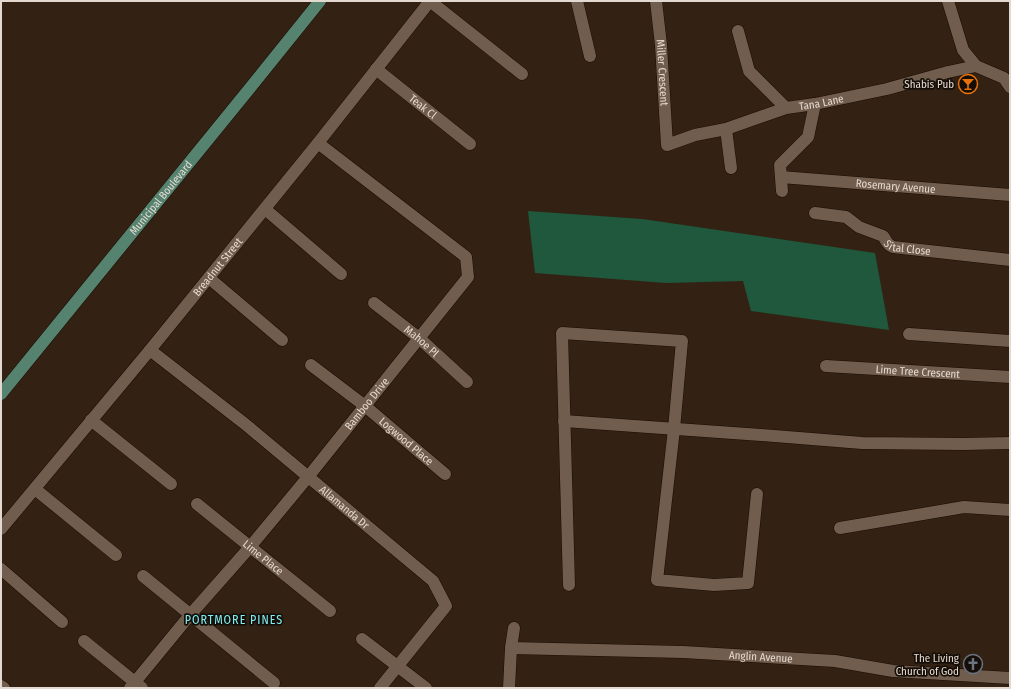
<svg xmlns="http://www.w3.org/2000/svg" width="1011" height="689" viewBox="0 0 1011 689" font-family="'Fira Sans Condensed',sans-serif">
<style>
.green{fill:#1f583c}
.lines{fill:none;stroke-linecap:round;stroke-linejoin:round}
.minor-casing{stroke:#1a0b01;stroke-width:13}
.major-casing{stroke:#1a0b01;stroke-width:13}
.minor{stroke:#715d4d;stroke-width:12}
.major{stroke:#55836f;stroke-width:12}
.labels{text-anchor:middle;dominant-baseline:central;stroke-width:3.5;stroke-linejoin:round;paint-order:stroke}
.street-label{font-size:11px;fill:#e4d9d0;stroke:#150e07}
.poi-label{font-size:11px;fill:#e4d9d0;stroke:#150e07;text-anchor:end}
.neighbourhood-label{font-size:12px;letter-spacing:1px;fill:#81edf2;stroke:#150e07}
</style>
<rect width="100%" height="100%" fill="#332213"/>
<path class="green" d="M 528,211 L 642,219 L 875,253 L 889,330 L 751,311 L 743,281 L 666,283 L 535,273 Z"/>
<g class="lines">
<defs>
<g id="minor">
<path d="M 430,1 L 522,74"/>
<path d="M 577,1 L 590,56"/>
<path id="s1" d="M 656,1 L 661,45 L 667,145 L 695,135 L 726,129 L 786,108 L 815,104 L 887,89 L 948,72 L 976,66"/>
<path d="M 948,1 L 963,50 L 976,66 L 1004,78 L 1010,87"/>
<path d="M 738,31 L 749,71 L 786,108"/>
<path id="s2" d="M 376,69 L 470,144"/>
<path d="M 726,129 L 731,168"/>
<path id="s3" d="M 781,177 L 1010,195"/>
<path d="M 782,191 L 780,165 L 808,137 L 815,104"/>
<path d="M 265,209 L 341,274"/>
<path id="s4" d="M 815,213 L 846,217 L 859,227 L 883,236 C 887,241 886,244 893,247 L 1010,260"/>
<path d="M 209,278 L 282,340"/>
<path id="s5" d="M 374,303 L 419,338 L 467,382"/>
<path d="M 909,334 L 1010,341"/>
<path id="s6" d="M 150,350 L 245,424 L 433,581 L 446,606 L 380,688"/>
<path id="s7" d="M 311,365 L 365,406 L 445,474"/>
<path id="s8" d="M 826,366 L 1010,377"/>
<path d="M 91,420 L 171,484"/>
<path d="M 564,421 L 761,435 L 862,443 L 963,444 L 1010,443"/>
<path d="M 35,489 L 116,555"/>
<path id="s9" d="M 197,504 L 330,611"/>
<path d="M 840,528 L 964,507 L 1010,510"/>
<path id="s10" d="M 1,529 L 150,350 L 318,143 L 430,1"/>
<path d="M 1,569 L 62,622"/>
<path d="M 143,576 L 274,683"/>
<path d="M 569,585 L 562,333 L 682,341 L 674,429 L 657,580 L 714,585 L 748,583 L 757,494"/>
<path d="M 362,639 L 426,688"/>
<path d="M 84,641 L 142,688"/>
<path id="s11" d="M 511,648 L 683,652 L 835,661 L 893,671 L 1010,678"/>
<path d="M 1,686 L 4,688"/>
<path id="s12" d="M 130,688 L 190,615 L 250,547 L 308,477 L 468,277 L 466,257 L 318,143"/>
<path d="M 509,688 L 511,648 L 514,628"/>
</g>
<g id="major">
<path id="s13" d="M 1,394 L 250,88 L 320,1"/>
</g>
</defs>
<use href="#minor" class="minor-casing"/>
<use href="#major" class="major-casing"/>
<use href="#minor" class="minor"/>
<use href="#major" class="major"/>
</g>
<defs>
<symbol id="bar-ring" viewBox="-11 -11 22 22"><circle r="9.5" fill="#150e07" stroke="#e8710a" stroke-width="1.5"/><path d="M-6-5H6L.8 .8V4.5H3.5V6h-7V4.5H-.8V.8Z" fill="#e8710a"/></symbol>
<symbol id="church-ring" viewBox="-11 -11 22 22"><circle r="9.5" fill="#150e07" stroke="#6b7280" stroke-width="1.5"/><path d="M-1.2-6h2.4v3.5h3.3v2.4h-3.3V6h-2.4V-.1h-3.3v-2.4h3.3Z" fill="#6b7280"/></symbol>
</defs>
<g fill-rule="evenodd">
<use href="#bar-ring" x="957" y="73" width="22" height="22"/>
<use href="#church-ring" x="962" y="653" width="22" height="22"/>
</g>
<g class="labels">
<g class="street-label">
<text stroke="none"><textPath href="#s1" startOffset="72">Miller Crescent</textPath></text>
<text stroke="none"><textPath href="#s1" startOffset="305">Tana Lane</textPath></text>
<text stroke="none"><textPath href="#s2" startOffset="60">Teak Cl</textPath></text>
<text stroke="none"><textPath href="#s3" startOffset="115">Rosemary Avenue</textPath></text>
<text stroke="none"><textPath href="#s13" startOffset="253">Municipal Boulevard</textPath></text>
<text stroke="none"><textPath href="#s4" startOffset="103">Sital Close</textPath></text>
<text stroke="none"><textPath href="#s10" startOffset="340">Breadnut Street</textPath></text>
<text stroke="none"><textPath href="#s5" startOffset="61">Mahoe Pl</textPath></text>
<text stroke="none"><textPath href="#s8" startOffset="92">Lime Tree Crescent</textPath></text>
<text stroke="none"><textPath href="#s12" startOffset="370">Bamboo Drive</textPath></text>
<text stroke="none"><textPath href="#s7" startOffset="122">Logwood Place</textPath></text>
<text stroke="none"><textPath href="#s6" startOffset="250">Allamanda Dr</textPath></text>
<text stroke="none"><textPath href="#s9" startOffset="85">Lime Place</textPath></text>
<text stroke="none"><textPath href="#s11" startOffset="250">Anglin Avenue</textPath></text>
</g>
<g class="poi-label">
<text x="954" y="84">Shabis Pub</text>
<text x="959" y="658">The Living<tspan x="959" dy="13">Church of God</tspan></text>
</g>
<g class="neighbourhood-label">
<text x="234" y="620">PORTMORE PINES</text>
</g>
</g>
<rect width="1011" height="689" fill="none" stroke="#e4d9d0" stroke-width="4"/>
</svg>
